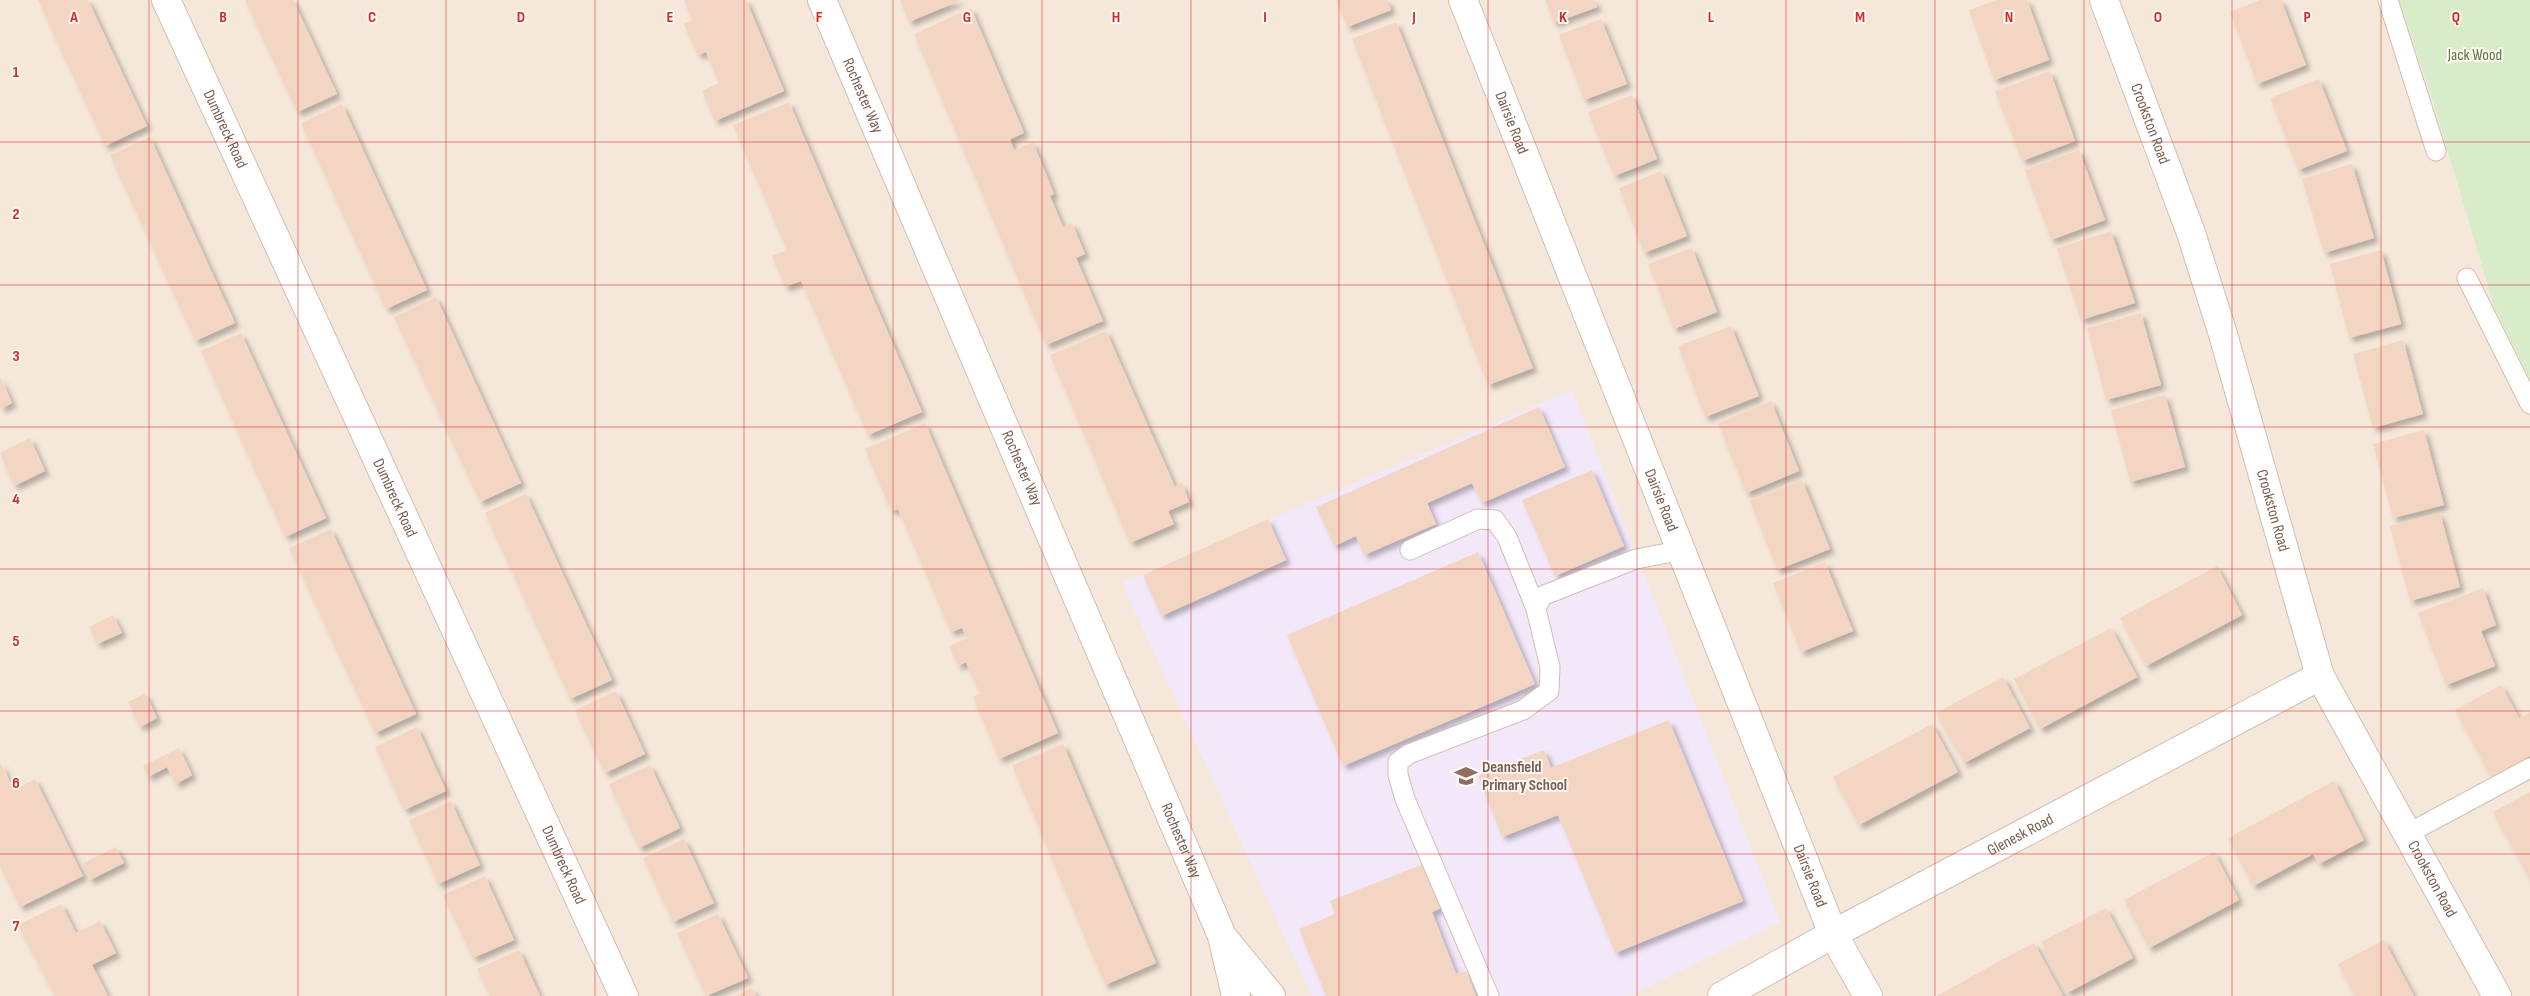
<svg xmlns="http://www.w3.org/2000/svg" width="2530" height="996" viewBox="0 0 2530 996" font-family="'Sofia Sans Condensed',sans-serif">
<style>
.residential{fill:#f5e8da}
.education{fill:#f3e8fa}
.green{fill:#d8ecc9}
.building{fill:#f3d5c3;filter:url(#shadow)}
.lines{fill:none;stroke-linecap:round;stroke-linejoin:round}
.service-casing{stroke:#d1beb0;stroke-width:21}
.minor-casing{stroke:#d1beb0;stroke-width:30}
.tertiary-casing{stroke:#d1beb0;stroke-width:30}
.service{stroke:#fff;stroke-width:19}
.minor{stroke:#fff;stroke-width:28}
.tertiary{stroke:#fff;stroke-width:28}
.grid{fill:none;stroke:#d62828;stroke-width:1;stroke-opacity:0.55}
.labels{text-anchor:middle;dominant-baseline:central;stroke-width:4;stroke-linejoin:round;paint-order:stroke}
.park-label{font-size:16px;fill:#537a41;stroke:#fffaf3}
.street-label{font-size:16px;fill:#7a5c4d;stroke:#fffaf3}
.education-label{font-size:16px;font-weight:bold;fill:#785e54;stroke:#fffaf3;text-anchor:start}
.grid-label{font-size:16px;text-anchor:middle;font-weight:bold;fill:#d62828;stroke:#fffaf3;stroke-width:4;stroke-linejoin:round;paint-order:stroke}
</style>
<defs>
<filter id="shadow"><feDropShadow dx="4.5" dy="4.5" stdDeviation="2.5" flood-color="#0004"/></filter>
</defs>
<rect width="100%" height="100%" fill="#fdf6ec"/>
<path class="residential" d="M 0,0 L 2399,0 L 2433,102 L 2494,307 L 2530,380 L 2530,996 L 0,996 Z"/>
<path class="education" d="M 1572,390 L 1780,922 L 1630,996 L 1312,996 L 1122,583 Z"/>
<path class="green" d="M 2399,0 L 2530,0 L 2530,380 L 2494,307 L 2433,102 Z"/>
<g class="building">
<path d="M 38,0 L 88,0 L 147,126 L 105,146 Z"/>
<path d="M 245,0 L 293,0 L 337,94 L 297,112 Z"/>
<path d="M 684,0 L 746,0 L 784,91 L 715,121 L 702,91 L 719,83 L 706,52 L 698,55 L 684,24 L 693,20 Z"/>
<path d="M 900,0 L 961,0 L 909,22 Z"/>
<path d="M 1336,0 L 1387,0 L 1391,10 L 1347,27 Z"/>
<path d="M 1545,0 L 1594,0 L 1597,7 L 1554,23 Z"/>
<path d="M 1997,0 L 2027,0 L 2049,60 L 1994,80 L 1969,10 Z"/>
<path d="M 2260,0 L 2281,0 L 2306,65 L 2257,84 L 2230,12 Z"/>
<path d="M 971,8 L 1024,133 L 1010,139 L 1014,150 L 1033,142 L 1054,194 L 1050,196 L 1063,227 L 1072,223 L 1085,254 L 1076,258 L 1103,321 L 1046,345 L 914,34 Z"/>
<path d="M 1601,19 L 1627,84 L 1584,100 L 1559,35 Z"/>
<path d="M 1396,22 L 1533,368 L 1488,385 L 1352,39 Z"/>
<path d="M 2050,71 L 2075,141 L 2022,161 L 1995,91 Z"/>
<path d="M 2319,79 L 2347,151 L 2298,170 L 2270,98 Z"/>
<path d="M 1632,95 L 1657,159 L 1614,176 L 1588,112 Z"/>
<path d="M 789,102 L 922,412 L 868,435 L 801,281 L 785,287 L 772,256 L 787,250 L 733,125 Z"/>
<path d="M 342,104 L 427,290 L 386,309 L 301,123 Z"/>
<path d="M 150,137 L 235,323 L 195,341 L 110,155 Z"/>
<path d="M 2079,150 L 2105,220 L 2051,240 L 2025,170 Z"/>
<path d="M 2352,164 L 2374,238 L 2324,253 L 2302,179 Z"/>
<path d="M 1661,171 L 1687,236 L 1644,253 L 1619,188 Z"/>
<path d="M 2111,231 L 2135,303 L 2081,320 L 2057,248 Z"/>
<path d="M 1692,248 L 1717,312 L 1674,329 L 1648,264 Z"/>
<path d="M 2381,250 L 2401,324 L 2349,338 L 2330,264 Z"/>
<path d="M 436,297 L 521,483 L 480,502 L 394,317 Z"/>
<path d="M 2141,313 L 2161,385 L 2106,400 L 2087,328 Z"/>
<path d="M 1731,326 L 1759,396 L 1705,417 L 1678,346 Z"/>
<path d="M 1106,331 L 1175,487 L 1182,483 L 1189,502 L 1168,511 L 1174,524 L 1130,543 L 1050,355 Z"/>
<path d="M 241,333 L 326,518 L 285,537 L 201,351 Z"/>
<path d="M 2403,340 L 2423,414 L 2373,428 L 2353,354 Z"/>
<path d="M 0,377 L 12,403 L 0,409 Z"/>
<path d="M 2165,395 L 2185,467 L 2130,482 L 2111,410 Z"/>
<path d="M 1771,401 L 1799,471 L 1746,493 L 1718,423 Z"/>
<path d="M 1539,407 L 1565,467 L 1482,503 L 1472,483 L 1427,503 L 1436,524 L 1364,555 L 1356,536 L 1334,546 L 1316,507 Z"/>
<path d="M 925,423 L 1058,733 L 999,759 L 973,697 L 980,694 L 966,662 L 958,666 L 949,646 L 967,638 L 962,628 L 951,632 L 898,509 L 891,511 L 865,449 Z"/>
<path d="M 2424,430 L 2444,505 L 2393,518 L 2373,444 Z"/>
<path d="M 30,438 L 45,471 L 14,486 L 0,453 Z"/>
<path d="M 1592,470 L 1624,546 L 1555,576 L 1522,500 Z"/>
<path d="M 1802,480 L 1830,549 L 1777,570 L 1750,501 Z"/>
<path d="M 526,494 L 612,680 L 570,699 L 485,513 Z"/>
<path d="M 2440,513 L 2460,587 L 2410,601 L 2390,526 Z"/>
<path d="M 1268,519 L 1286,560 L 1161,616 L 1143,575 Z"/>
<path d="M 331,529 L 416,714 L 375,733 L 289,548 Z"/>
<path d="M 1478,552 L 1535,684 L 1343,766 L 1287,635 Z"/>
<path d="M 1825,562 L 1853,631 L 1801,652 L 1773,583 Z"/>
<path d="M 2217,566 L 2242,615 L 2146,666 L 2120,618 Z"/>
<path d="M 2483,588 L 2496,625 L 2481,631 L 2495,666 L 2446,685 L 2418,613 Z"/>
<path d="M 113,615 L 122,633 L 97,644 L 89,627 Z"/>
<path d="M 2111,628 L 2137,677 L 2040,729 L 2014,679 Z"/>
<path d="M 2003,677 L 2030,728 L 1964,763 L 1936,713 Z"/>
<path d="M 2501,685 L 2519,718 L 2530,712 L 2530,756 L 2492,778 L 2455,710 Z"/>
<path d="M 616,691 L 645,754 L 605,773 L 575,710 Z"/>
<path d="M 145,693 L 157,718 L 140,727 L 128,702 Z"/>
<path d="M 1669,720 L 1743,901 L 1615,953 L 1558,815 L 1502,837 L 1478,775 L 1544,750 L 1551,768 Z"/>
<path d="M 1932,724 L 1958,772 L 1859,825 L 1833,777 Z"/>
<path d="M 417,727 L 446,791 L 404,810 L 375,747 Z"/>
<path d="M 1063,744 L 1156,963 L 1105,985 L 1012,765 Z"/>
<path d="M 179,748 L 192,775 L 176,784 L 167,767 L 148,777 L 143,766 Z"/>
<path d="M 0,762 L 14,790 L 35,779 L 83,876 L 20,907 L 0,866 Z"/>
<path d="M 650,765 L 680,828 L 639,848 L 609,784 Z"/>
<path d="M 2334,781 L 2364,840 L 2319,864 L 2313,854 L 2253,886 L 2228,838 Z"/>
<path d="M 2530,792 L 2530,879 L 2493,812 Z"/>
<path d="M 451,801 L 480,865 L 438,884 L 409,820 Z"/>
<path d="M 684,839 L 714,903 L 673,922 L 643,858 Z"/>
<path d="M 116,847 L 124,863 L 90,880 L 81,864 Z"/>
<path d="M 2214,852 L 2239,900 L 2149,948 L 2124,900 Z"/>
<path d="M 1423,864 L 1441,908 L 1432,912 L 1456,974 L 1466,971 L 1476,996 L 1326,996 L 1299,929 L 1335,914 L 1330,901 Z"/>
<path d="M 485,876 L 514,940 L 473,958 L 443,895 Z"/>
<path d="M 61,904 L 76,933 L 100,921 L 116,953 L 92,965 L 108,996 L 55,996 L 18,925 Z"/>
<path d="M 2106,908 L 2133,958 L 2067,993 L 2041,942 Z"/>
<path d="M 718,914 L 748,978 L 706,996 L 677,933 Z"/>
<path d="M 2384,940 L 2402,974 L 2414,996 L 2355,996 L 2338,964 Z"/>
<path d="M 2034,943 L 2063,996 L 1937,996 L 2001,960 Z"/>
<path d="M 519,950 L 540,996 L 490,996 L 477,969 Z"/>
<path d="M 752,988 L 756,996 L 735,996 Z"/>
</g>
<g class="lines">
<defs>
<g id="service">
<path d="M 2388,0 L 2436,151"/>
<path d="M 2467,278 L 2530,404"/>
<path d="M 1410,550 L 1478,519 L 1495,520 L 1507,537 L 1536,609"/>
<path d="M 2407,834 L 2530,768"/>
<path d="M 1489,996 L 1405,799 L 1398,775 L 1398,762 L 1409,754 L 1523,710 L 1549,691 L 1550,667 L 1536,609 L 1542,596 L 1636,559 L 1683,550"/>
</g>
<g id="minor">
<path id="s1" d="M 166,0 L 624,996"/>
<path id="s2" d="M 1463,0 L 1833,934 L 1868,996"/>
<path id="s3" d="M 2104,0 L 2191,233 L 2222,331 L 2320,676 L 2497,996"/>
<path id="s4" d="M 1722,996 L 1833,934 L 2320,676"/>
</g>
<g id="tertiary">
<path id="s5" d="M 822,0 L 1222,936 L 1236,996"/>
<path d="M 1226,941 L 1271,996"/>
</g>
</defs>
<use href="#service" class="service-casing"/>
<use href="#minor" class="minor-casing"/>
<use href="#tertiary" class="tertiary-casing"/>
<use href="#service" class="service"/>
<use href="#minor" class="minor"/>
<use href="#tertiary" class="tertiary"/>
</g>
<path class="grid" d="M 149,0 L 149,996M 298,0 L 298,996M 446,0 L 446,996M 595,0 L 595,996M 744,0 L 744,996M 893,0 L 893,996M 1042,0 L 1042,996M 1191,0 L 1191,996M 1339,0 L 1339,996M 1488,0 L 1488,996M 1637,0 L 1637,996M 1786,0 L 1786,996M 1935,0 L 1935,996M 2084,0 L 2084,996M 2232,0 L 2232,996M 2381,0 L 2381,996M 0,142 L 2530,142M 0,285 L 2530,285M 0,427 L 2530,427M 0,569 L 2530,569M 0,711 L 2530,711M 0,854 L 2530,854"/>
<defs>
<symbol id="school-bare" viewBox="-9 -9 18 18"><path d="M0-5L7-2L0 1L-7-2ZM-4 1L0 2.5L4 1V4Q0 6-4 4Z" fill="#8d6e63" stroke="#fffaf3" stroke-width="2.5" paint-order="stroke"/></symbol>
</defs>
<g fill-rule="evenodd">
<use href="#school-bare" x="1450" y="760" width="32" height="32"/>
</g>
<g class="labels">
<g class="park-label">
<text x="2475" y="55">Jack Wood</text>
</g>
<g class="street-label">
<text stroke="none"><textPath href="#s5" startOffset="104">Rochester Way</textPath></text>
<text stroke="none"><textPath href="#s2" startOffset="132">Dairsie Road</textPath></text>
<text stroke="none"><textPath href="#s3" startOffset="132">Crookston Road</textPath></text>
<text stroke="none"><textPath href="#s1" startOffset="142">Dumbreck Road</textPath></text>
<text stroke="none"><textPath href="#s5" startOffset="509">Rochester Way</textPath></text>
<text stroke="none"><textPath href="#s1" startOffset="548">Dumbreck Road</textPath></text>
<text stroke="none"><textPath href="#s2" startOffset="538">Dairsie Road</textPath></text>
<text stroke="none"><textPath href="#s3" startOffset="538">Crookston Road</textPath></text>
<text stroke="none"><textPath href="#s4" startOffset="339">Glenesk Road</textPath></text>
<text stroke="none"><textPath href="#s5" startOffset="914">Rochester Way</textPath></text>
<text stroke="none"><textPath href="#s1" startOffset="952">Dumbreck Road</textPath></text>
<text stroke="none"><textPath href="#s2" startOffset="942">Dairsie Road</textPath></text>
<text stroke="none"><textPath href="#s3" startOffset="942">Crookston Road</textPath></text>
</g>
<g class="education-label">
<text x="1482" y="767">Deansfield<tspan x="1482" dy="18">Primary School</tspan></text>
</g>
</g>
<g class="grid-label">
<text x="74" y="22">A</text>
<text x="223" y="22">B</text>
<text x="372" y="22">C</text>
<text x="521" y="22">D</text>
<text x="670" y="22">E</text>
<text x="819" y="22">F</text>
<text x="967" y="22">G</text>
<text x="1116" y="22">H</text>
<text x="1265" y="22">I</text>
<text x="1414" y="22">J</text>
<text x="1563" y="22">K</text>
<text x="1711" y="22">L</text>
<text x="1860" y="22">M</text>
<text x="2009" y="22">N</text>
<text x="2158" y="22">O</text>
<text x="2307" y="22">P</text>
<text x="2456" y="22">Q</text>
<text x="16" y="77">1</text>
<text x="16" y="219">2</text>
<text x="16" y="361">3</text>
<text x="16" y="504">4</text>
<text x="16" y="646">5</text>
<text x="16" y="788">6</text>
<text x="16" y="931">7</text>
</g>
</svg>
